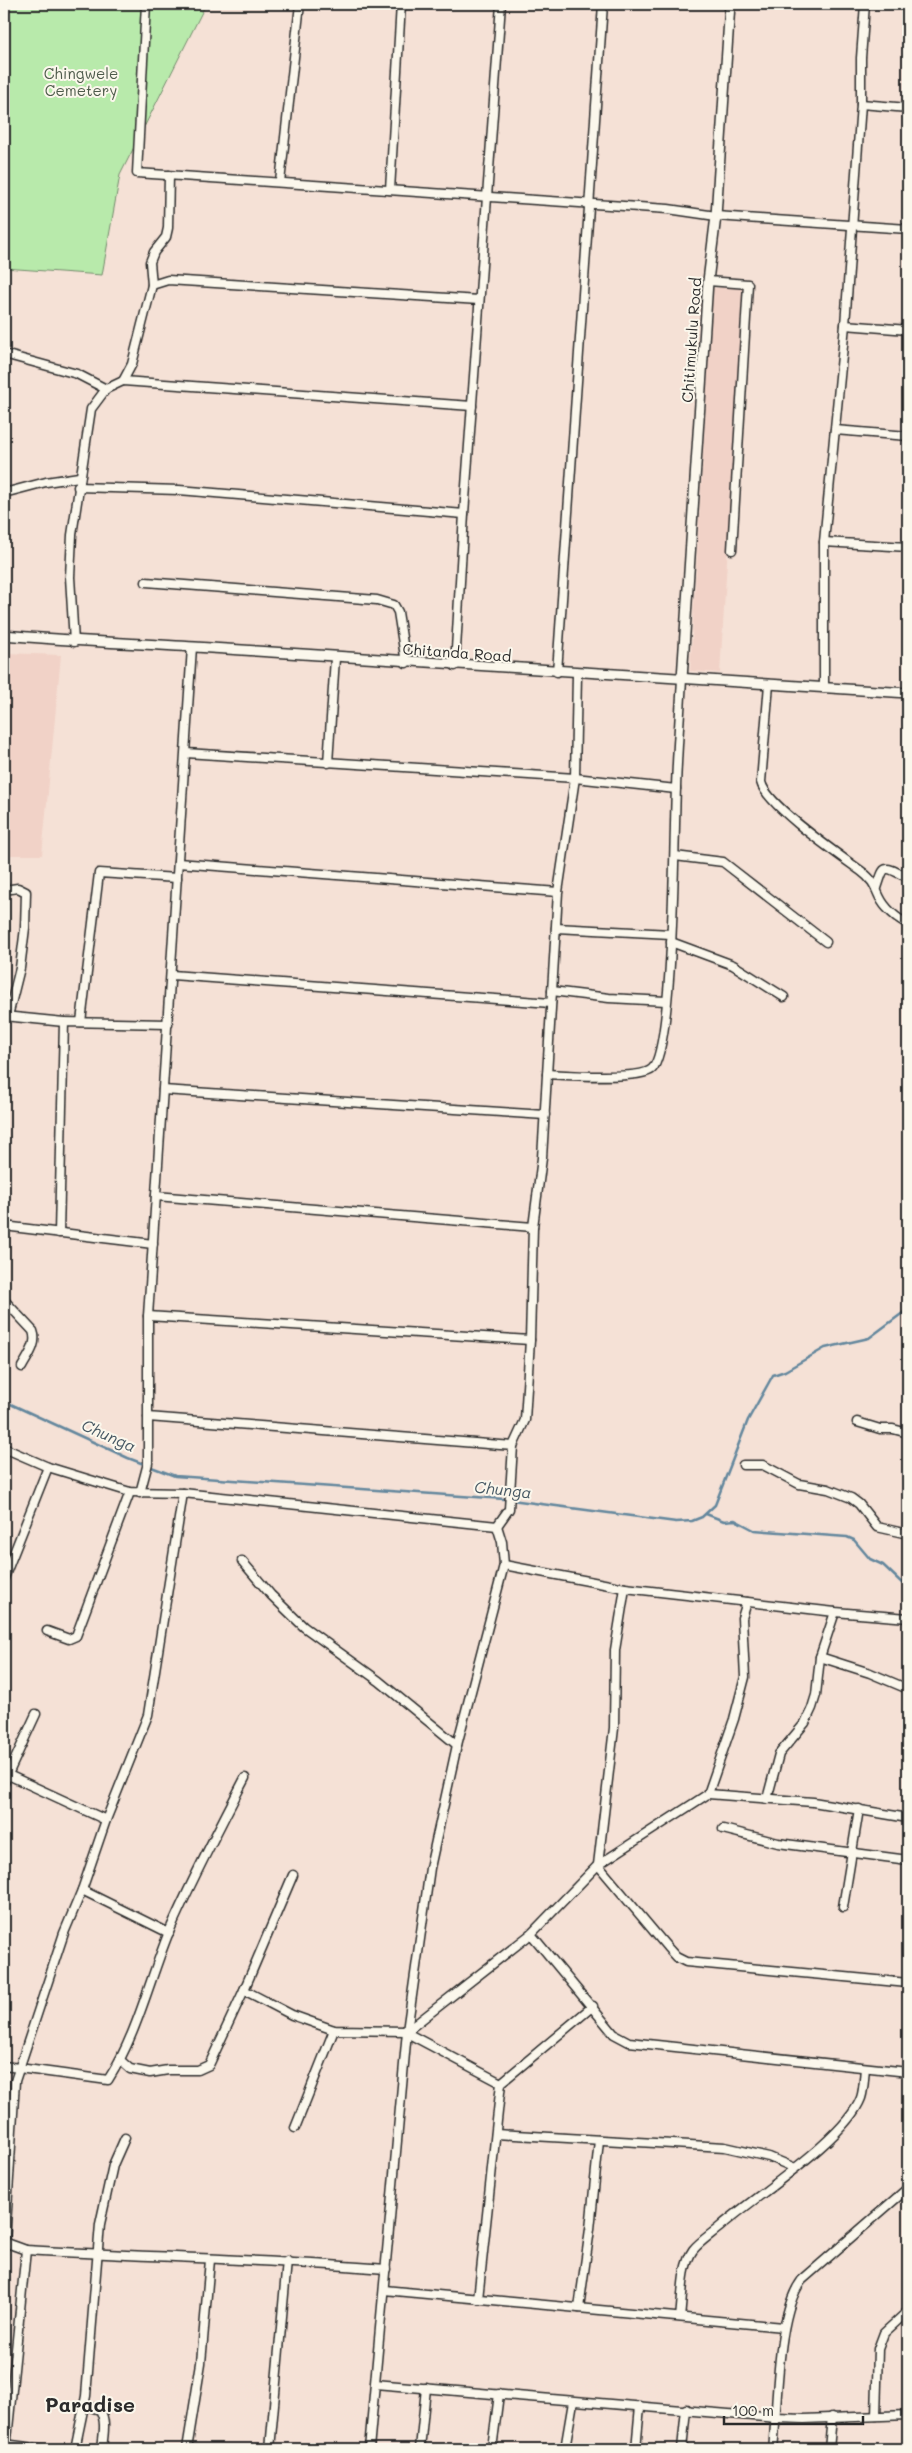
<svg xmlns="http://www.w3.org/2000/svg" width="912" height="2453" viewBox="0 0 912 2453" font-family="Mali,sans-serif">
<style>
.built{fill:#f1d2c7}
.green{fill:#b8eaab;stroke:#728a6b}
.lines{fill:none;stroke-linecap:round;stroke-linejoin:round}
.stream{stroke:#64879d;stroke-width:2.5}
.minor-casing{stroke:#2b2b2b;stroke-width:11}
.tertiary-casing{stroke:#2b2b2b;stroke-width:12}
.minor{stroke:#fbf7ec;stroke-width:8}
.tertiary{stroke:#fbf7ec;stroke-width:9}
.labels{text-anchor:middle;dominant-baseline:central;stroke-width:4;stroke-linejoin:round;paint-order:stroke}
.park-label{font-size:15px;fill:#4e5b4b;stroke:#fbf7ec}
.street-label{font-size:15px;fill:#2b2b2b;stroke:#fbf7ec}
.water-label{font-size:16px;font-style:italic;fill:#485964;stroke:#fbf7ec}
.district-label{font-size:20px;font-weight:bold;fill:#2b2b2b;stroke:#fbf7ec}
</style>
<rect width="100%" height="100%" fill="#f5e1d6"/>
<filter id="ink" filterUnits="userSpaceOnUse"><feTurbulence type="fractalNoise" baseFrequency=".02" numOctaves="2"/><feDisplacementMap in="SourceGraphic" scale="10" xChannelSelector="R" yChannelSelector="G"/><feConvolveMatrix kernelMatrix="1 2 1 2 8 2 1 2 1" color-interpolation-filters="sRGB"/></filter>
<g filter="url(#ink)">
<g class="built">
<path d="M 713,288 L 744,288 L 720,673 L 690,671 Z"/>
<path d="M 4,653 L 61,655 L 42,855 L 4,855 Z"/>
</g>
<path class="green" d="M 4,4 L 206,4 L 120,175 L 102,275 L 4,268 Z"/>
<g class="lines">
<g class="stream">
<path d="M 4,1401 L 128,1458 L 175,1476 L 504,1499 L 676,1522 L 692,1521 L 702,1517 L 715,1505 L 748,1420 L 773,1375 L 785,1371 L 825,1348 L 869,1338 L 908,1309"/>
<path d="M 706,1514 L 724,1521 L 735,1520 L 754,1530 L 847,1537 L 854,1540 L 870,1559 L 883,1565 L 904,1585 L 908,1594"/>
</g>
<defs>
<g id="minor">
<path d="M 146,4 L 137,173 L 668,209 L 716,216 L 908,229"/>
<path d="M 861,104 L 908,108"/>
<path d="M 280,182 L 300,4"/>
<path d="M 390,190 L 401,4"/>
<path d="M 708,281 L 748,284 L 732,550"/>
<path d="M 152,285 L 168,280 L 479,300"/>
<path d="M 845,325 L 908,330"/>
<path d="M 4,354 L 77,374 L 106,389"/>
<path d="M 123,381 L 472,406"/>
<path d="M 835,430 L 908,436"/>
<path d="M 78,487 L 179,490 L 464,514"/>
<path d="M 4,493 L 46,482 L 79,477"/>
<path d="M 824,542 L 908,547"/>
<path d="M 146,582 L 377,600 L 394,605 L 398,612 L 406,663"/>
<path d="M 74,642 L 70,577 L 72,535 L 91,409 L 106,389 L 123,381 L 132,364 L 152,285 L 150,262 L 154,252 L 166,237 L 168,228 L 169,175"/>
<path d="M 455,666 L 464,514 L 501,4"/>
<path d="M 557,672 L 603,4"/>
<path d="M 769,684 L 761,782 C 766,805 839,855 861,871 C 880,885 874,894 887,908 C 893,915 900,920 908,924"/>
<path d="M 824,688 L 824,542 L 845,325 L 861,104 L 861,58 L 865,4"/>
<path d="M 186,753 L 575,778 L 676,789"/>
<path d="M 328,763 L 335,658"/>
<path d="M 675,856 L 723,862 L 826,942"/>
<path d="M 178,863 L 558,892"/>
<path d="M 877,888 C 884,868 882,864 902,875 L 908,872"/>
<path d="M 4,890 L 18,888 L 26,892 L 25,928 L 20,968 L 8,1016"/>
<path d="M 556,928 L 671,934"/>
<path d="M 671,942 L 733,965 L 784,997"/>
<path d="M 172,975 L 551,1003"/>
<path d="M 552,991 L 609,998 L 666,1001"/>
<path d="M 4,1016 L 64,1022"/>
<path d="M 81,1022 L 99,873 L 177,878"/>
<path d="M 547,1074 C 565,1075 640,1080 652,1069 C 674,1049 674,830 676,788 C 677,752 680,715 682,679"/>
<path d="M 163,1090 L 545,1115"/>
<path d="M 156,1196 L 533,1227"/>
<path d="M 4,1226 L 153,1244"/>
<path d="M 59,1233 L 64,1022 L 168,1024"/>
<path d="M 4,1300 L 33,1331 C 38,1344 28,1356 22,1367"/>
<path d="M 148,1316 L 530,1340"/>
<path d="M 148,1417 L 513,1446"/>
<path d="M 857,1422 L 880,1429 L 893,1429 L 908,1433"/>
<path d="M 4,1448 L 48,1467 L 130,1492 L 183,1493 L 497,1526"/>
<path d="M 743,1465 L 763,1465 L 799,1484 L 828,1489 L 851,1498 L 859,1504 L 877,1527 L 908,1534"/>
<path d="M 140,1493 L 148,1463 L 148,1316 L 192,647"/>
<path d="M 497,1526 L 509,1509 L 513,1446 L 525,1420 L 530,1340 L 533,1227 L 542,1158 L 558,892 L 575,778 L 577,674"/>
<path d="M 242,1561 L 271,1595 L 304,1627 L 379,1681 L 457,1745"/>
<path d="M 504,1565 L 625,1588 L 835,1612 L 908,1618"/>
<path d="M 4,1578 L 48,1467"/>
<path d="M 625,1588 L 615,1650 L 614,1728 L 598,1865 L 667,1947 L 676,1957 L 686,1962 L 908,1983"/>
<path d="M 47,1631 L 69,1639 L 76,1636 L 130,1492"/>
<path d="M 820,1657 L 870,1673 L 908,1689"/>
<path d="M 4,1773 L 106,1820"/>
<path d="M 4,1783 L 36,1714"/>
<path d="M 708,1794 L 813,1802 L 908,1818"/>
<path d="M 767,1799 L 779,1754 L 805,1723 L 812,1708 L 816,1695 L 820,1657 L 835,1612"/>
<path d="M 723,1829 L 778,1843 L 908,1860"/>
<path d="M 82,1890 L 169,1933"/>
<path d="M 843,1907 L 859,1809"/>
<path d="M 531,1934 L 614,2034 L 629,2042 L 908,2072"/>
<path d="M 244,1990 L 292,2015 L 334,2030 L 407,2031 L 531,1934 L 598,1865 L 708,1794 L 734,1719 L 745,1677 L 742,1618 L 747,1602"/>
<path d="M 407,2033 L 501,2083"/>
<path d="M 120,2060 L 130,2069 L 150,2073 L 168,2070 L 198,2070 L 209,2065 L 244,1990 L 293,1875"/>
<path d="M 4,2066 L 108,2080 C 137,2035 149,1981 169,1932 C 192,1879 219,1828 245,1778"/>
<path d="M 295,2128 L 334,2030"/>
<path d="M 496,2134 L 725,2147 L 769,2157 L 795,2168"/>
<path d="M 4,2242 L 26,2250 C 146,2257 266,2259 386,2269"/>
<path d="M 5,2242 L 15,2081 L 64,1933 L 82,1890 L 106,1820 L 148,1715 L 183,1493"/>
<path d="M 384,2290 L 784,2327"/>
<path d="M 478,2299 L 501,2083 L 593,2006"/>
<path d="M 579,2308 L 590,2229 L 599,2140"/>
<path d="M 680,2317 C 683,2297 681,2267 693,2250 C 700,2241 713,2233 722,2225 C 757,2195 846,2138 861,2098 C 864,2089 864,2077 865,2068"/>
<path d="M 375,2384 L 776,2418 L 804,2419 L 908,2415"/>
<path d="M 84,2405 L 100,2410 C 107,2422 103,2436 102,2449"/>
<path d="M 876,2416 L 878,2349 L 884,2333 L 908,2311"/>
<path d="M 4,2444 L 43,2449"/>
<path d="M 6,2449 L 26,2250"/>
<path d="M 75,2449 L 86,2396 L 100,2224 L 113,2165 L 125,2138"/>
<path d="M 187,2449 L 201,2363 L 210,2260"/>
<path d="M 270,2449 L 287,2261"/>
<path d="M 369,2449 L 407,2031 L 430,1868 L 457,1745 L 504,1565 L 502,1542 L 497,1526"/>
<path d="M 420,2449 L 426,2388"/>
<path d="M 492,2449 L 499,2394"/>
<path d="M 565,2449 L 573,2402"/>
<path d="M 636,2449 L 640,2406"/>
<path d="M 682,2449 L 686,2409"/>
<path d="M 773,2449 C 778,2405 776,2314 802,2280 L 908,2188"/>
<path d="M 829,2449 L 832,2417"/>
</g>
<g id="tertiary">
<path d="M 4,635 C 67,641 131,643 195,647 C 432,664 670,678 908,693"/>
<path d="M 682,679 L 708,281 L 716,216 L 730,4"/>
</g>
</defs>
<use href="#minor" class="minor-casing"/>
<use href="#tertiary" class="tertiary-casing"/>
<use href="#minor" class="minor"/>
<use href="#tertiary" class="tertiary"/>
</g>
</g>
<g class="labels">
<g class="park-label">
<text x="81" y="73">Chingwele<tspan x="81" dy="17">Cemetery</tspan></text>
</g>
<g class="street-label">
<text transform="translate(691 340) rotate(-86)">Chitimukulu Road</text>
<text transform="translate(457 652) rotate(4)">Chitanda Road</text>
</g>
<g class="water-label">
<text transform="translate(109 1435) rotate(24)">Chunga</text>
<text transform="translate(503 1489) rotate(6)">Chunga</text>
</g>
<g class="district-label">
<text x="90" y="2404">Paradise</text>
</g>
</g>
<rect width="912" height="2453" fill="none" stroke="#fbf7ec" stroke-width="20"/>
<rect x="10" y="10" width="892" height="2433" fill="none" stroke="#2b2b2b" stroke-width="2" filter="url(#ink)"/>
<path d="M724 2416v8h139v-8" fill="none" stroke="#2b2b2b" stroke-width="2.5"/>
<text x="732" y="2416" font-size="15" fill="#2b2b2b" stroke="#fbf7ec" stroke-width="4" paint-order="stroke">100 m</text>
</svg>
